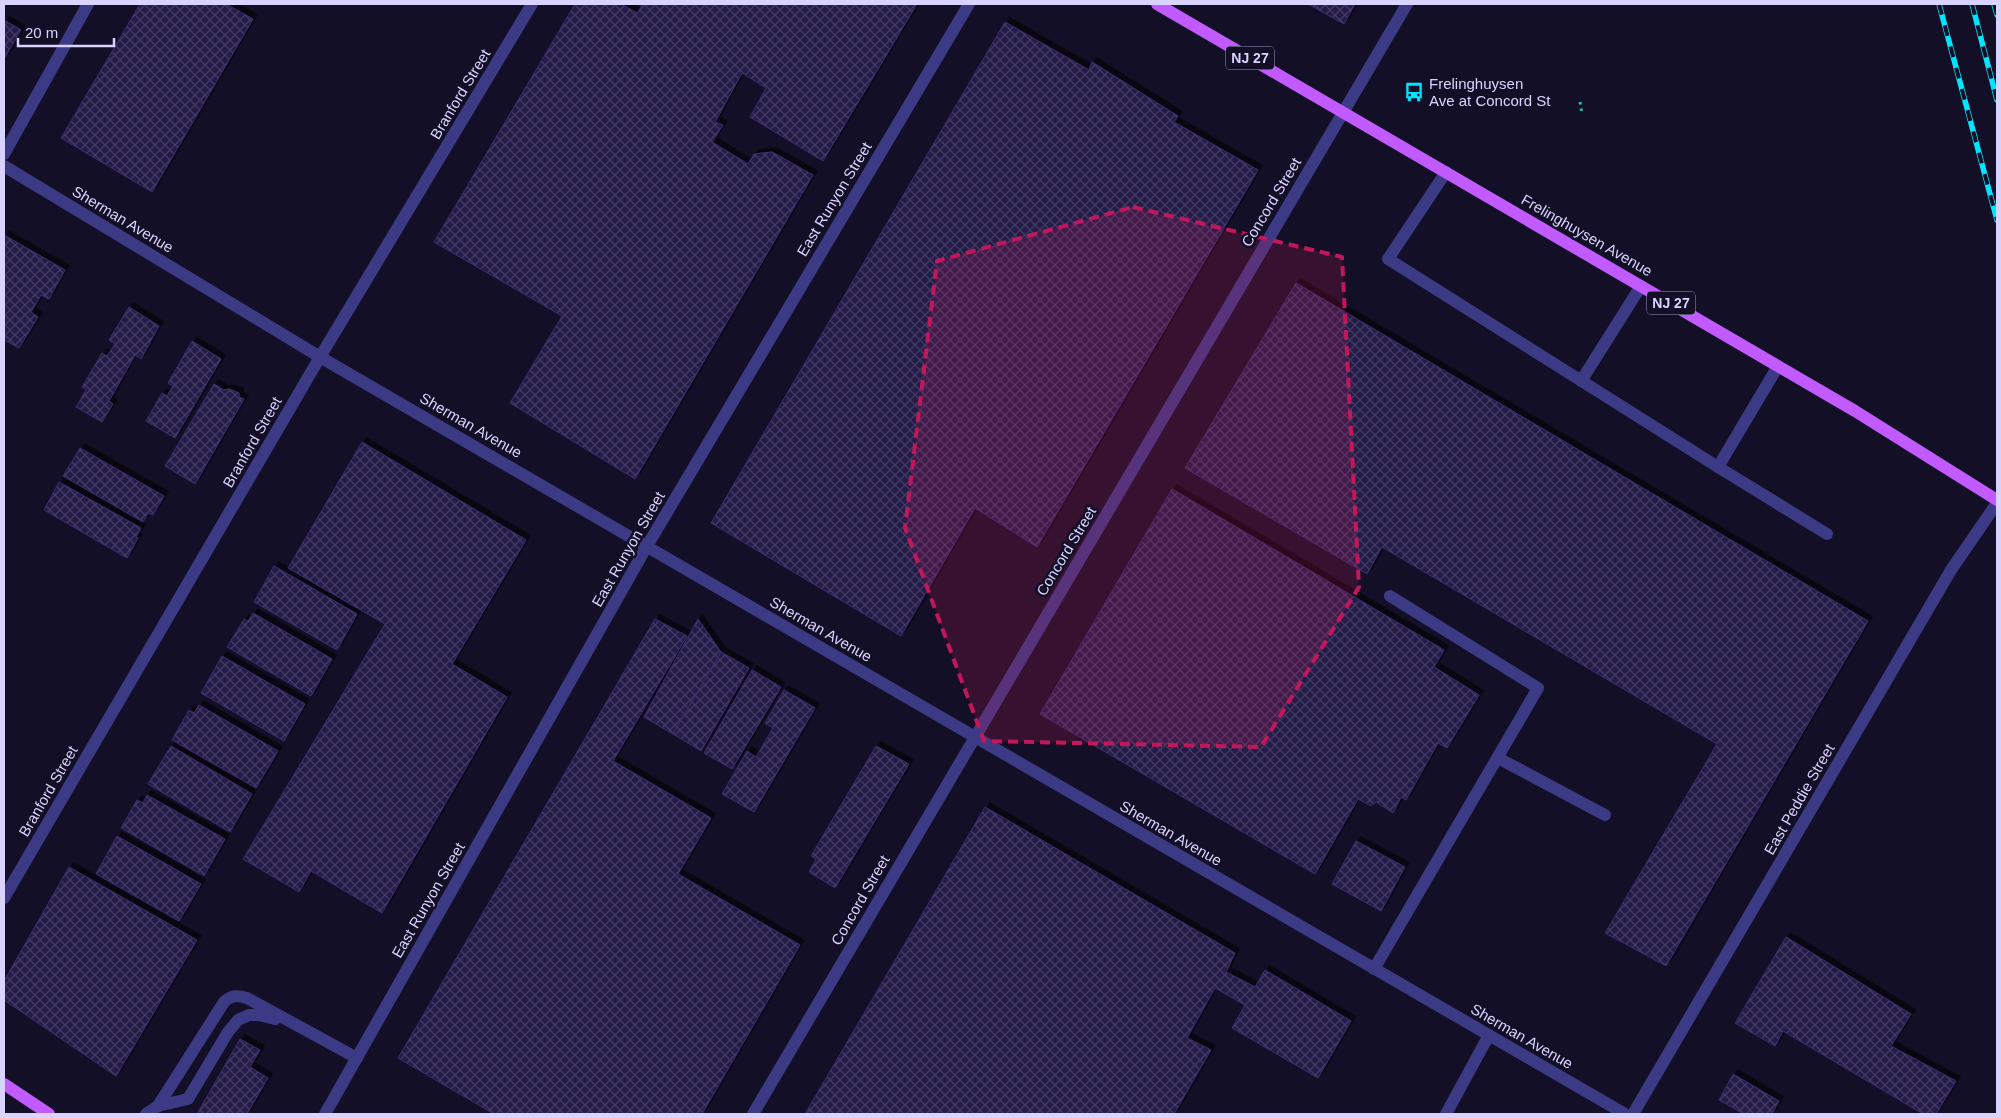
<svg xmlns="http://www.w3.org/2000/svg" width="2001" height="1118" viewBox="0 0 2001 1118" font-family="Arial,sans-serif">
<style>
.building{fill:url(#building-cross-hatch);stroke:#3b2d73;filter:url(#shadow)}
.lines{fill:none;stroke-linecap:round;stroke-linejoin:round}
.path{stroke:#2fb8b0;stroke-width:3;stroke-dasharray:2.5 4;stroke-linecap:butt}
.minor{stroke:#3d3a85;stroke-width:12}
.major{stroke:#c25bff;stroke-width:12}
.rail-casing{stroke:#00e5ff;stroke-width:5.5}
.rail{stroke:#130f26;stroke-width:4;stroke-dasharray:11;stroke-linecap:butt}
.marked{fill:#c2185b;fill-opacity:0.2;stroke:#c2185b;stroke-width:4;stroke-dasharray:10 6;stroke-linejoin:round}
.labels{text-anchor:middle;dominant-baseline:central;stroke-width:5;stroke-linejoin:round;paint-order:stroke}
.shield{fill:#130f26;stroke:#9e99be;stroke-width:1}
.shield-label{font-size:14px;font-weight:bold;fill:#d9d4ff}
.poi-label{font-size:15px;fill:#d9d4ff;stroke:#130f26;text-anchor:start}
.street-label{font-size:15px;fill:#d9d4ff;stroke:#130f26}
</style>
<defs>
<pattern id="building-cross-hatch" width="8" height="8" patternUnits="userSpaceOnUse" patternTransform="scale(1.25)"><rect width="8" height="8" fill="#241b47"/><path d="M0 0l8 8M0 8l8-8" fill="none" stroke="#433b63"/></pattern>
<filter id="shadow"><feDropShadow dx="4.5" dy="-4.5" stdDeviation="0" flood-color="#0009"/></filter>
</defs>
<rect width="100%" height="100%" fill="#130f26"/>
<g class="building">
<path d="M 140,4 L 226,4 L 253,19 L 152,192 L 61,138 Z"/>
<path d="M 575,4 L 621,4 L 637,13 L 643,4 L 917,4 L 823,161 L 750,117 L 766,88 L 742,73 L 715,122 L 723,125 L 712,142 L 748,164 L 754,154 L 772,152 L 813,175 L 635,479 L 510,403 L 562,316 L 434,242 Z"/>
<path d="M 1308,4 L 1355,4 L 1344,24 Z"/>
<path d="M 4,20 L 21,30 L 4,59 Z"/>
<path d="M 1005,22 L 1089,70 L 1092,62 L 1178,116 L 1174,122 L 1258,170 L 1037,547 L 975,508 L 901,636 L 711,523 Z"/>
<path d="M 4,235 L 65,270 L 49,299 L 41,295 L 31,312 L 38,317 L 19,348 L 4,340 Z"/>
<path d="M 1296,283 L 1868,621 L 1666,966 L 1605,933 L 1717,744 L 1382,547 L 1367,574 L 1185,468 Z"/>
<path d="M 129,307 L 159,326 L 141,359 L 135,355 L 109,401 L 113,404 L 102,422 L 76,407 L 86,390 L 82,387 L 102,353 L 107,356 L 115,344 L 109,340 Z"/>
<path d="M 192,341 L 221,359 L 175,438 L 146,421 L 162,393 L 167,396 L 173,386 L 168,383 Z"/>
<path d="M 214,384 L 224,390 L 229,389 L 239,393 L 239,397 L 244,399 L 195,484 L 165,466 Z"/>
<path d="M 362,442 L 526,540 L 452,664 L 507,697 L 382,913 L 311,871 L 299,892 L 243,859 L 385,624 L 288,568 Z"/>
<path d="M 80,448 L 164,496 L 153,515 L 148,513 L 143,522 L 63,476 Z"/>
<path d="M 59,482 L 141,528 L 136,537 L 138,538 L 127,558 L 44,510 Z"/>
<path d="M 1172,489 L 1444,650 L 1434,667 L 1479,695 L 1447,748 L 1438,743 L 1406,800 L 1401,797 L 1393,813 L 1376,802 L 1371,806 L 1358,799 L 1315,874 L 1040,714 Z"/>
<path d="M 274,566 L 357,614 L 337,650 L 254,602 Z"/>
<path d="M 253,613 L 332,659 L 311,696 L 227,647 L 244,619 L 248,621 Z"/>
<path d="M 655,619 L 687,636 L 613,761 L 711,818 L 678,874 L 800,945 L 702,1114 L 494,1114 L 398,1058 Z"/>
<path d="M 698,619 L 721,652 L 673,734 L 644,717 Z"/>
<path d="M 721,652 L 749,668 L 701,751 L 673,734 Z"/>
<path d="M 222,656 L 305,704 L 284,741 L 201,693 Z"/>
<path d="M 752,670 L 781,687 L 732,769 L 704,753 Z"/>
<path d="M 784,690 L 815,708 L 754,812 L 722,794 L 747,751 L 756,757 L 773,728 L 765,723 Z"/>
<path d="M 199,705 L 278,751 L 256,788 L 172,740 L 189,710 L 194,713 Z"/>
<path d="M 171,746 L 252,794 L 230,832 L 148,784 Z"/>
<path d="M 876,746 L 909,764 L 835,888 L 809,872 L 816,859 L 811,856 Z"/>
<path d="M 147,795 L 225,839 L 204,876 L 121,828 L 137,800 L 143,803 Z"/>
<path d="M 985,807 L 1235,953 L 1226,972 L 1255,987 L 1265,970 L 1351,1021 L 1318,1078 L 1232,1028 L 1245,1005 L 1215,988 L 1187,1038 L 1211,1050 L 1174,1114 L 805,1114 Z"/>
<path d="M 117,836 L 201,884 L 179,921 L 96,874 Z"/>
<path d="M 1356,841 L 1405,867 L 1381,911 L 1332,884 Z"/>
<path d="M 69,867 L 197,940 L 116,1076 L 4,1000 L 4,981 Z"/>
<path d="M 1786,937 L 1911,1014 L 1891,1046 L 1956,1081 L 1936,1114 L 1923,1114 L 1783,1031 L 1775,1046 L 1735,1023 Z"/>
<path d="M 240,1039 L 260,1050 L 250,1067 L 268,1078 L 247,1114 L 197,1114 Z"/>
<path d="M 1733,1074 L 1779,1101 L 1772,1114 L 1744,1114 L 1719,1100 Z"/>
</g>
<g class="lines">
<path class="path" d="M 1580,102 L 1582,114"/>
<g class="minor">
<path d="M 4,154 L 88,4"/>
<path d="M 4,166 L 320,357 L 1625,1114"/>
<path d="M 1446,172 L 1388,259 L 1718,467"/>
<path d="M 1778,366 L 1718,467 L 1827,534"/>
<path d="M 1581,381 L 1641,286"/>
<path d="M 1498,758 L 1605,815"/>
<path d="M 4,898 L 320,357 L 532,4"/>
<path d="M 1374,969 L 1538,688 L 1390,596"/>
<path d="M 158,1106 L 188,1099 L 228,1032 L 238,1020 L 249,1015 L 259,1015 L 275,1019"/>
<path d="M 146,1114 L 158,1106 L 224,1002 C 232,995 237,995 247,998 L 357,1058"/>
<path d="M 325,1114 L 647,546 L 969,4"/>
<path d="M 753,1114 L 1407,4"/>
<path d="M 1446,1114 L 1489,1035"/>
<path d="M 1633,1114 L 1951,570 L 1997,503"/>
</g>
<g class="major">
<path d="M 1157,4 L 1855,411 L 1997,500"/>
<path d="M 4,1084 L 49,1114"/>
</g>
<defs>
<g id="rail">
<path d="M 1939,4 L 1997,220"/>
<path d="M 1972,4 L 1997,100"/>
<path d="M 1994,4 L 1997,15"/>
</g>
</defs>
<use href="#rail" class="rail-casing"/>
<use href="#rail" class="rail"/>
</g>
<path class="marked" d="M 1133,207 L 1342,257 L 1359,587 L 1261,747 L 984,741 L 905,528 L 937,261 Z"/>
<defs>
<symbol id="bus-bare" viewBox="-9 -9 18 18"><path d="M-5-6H5V4H4V6H2V4H-2V6H-4V4H-5ZM-3.5-4V0h7V-4ZM-3.5 1.2v1.5H-2V1.2ZM2 1.2v1.5H3.5V1.2Z" fill="#00e5ff" stroke="#130f26" stroke-width="2.5" paint-order="stroke"/></symbol>
</defs>
<g fill-rule="evenodd">
<use href="#bus-bare" x="1400" y="78" width="28" height="28"/>
</g>
<g class="labels">
<g class="shield">
<rect x="1226" y="46.5" width="48" height="23" rx="4"/>
<rect x="1647" y="291.5" width="48" height="23" rx="4"/>
</g>
<g class="shield-label">
<text x="1250" y="58">NJ 27</text>
<text x="1671" y="303">NJ 27</text>
</g>
<g class="poi-label">
<text x="1429" y="83">Frelinghuysen<tspan x="1429" dy="17">Ave at Concord St</tspan></text>
</g>
<g class="street-label">
<text transform="translate(460 94) rotate(-59)">Branford Street</text>
<text transform="translate(834 199) rotate(-59)">East Runyon Street</text>
<text transform="translate(1271 202) rotate(-59)">Concord Street</text>
<text transform="translate(123 219) rotate(31)">Sherman Avenue</text>
<text transform="translate(1587 235) rotate(30)">Frelinghuysen Avenue</text>
<text transform="translate(471 425) rotate(30)">Sherman Avenue</text>
<text transform="translate(252 442) rotate(-60)">Branford Street</text>
<text transform="translate(628 549) rotate(-60)">East Runyon Street</text>
<text transform="translate(1066 551) rotate(-59)">Concord Street</text>
<text transform="translate(821 629) rotate(30)">Sherman Avenue</text>
<text transform="translate(48 791) rotate(-60)">Branford Street</text>
<text transform="translate(1799 799) rotate(-60)">East Peddie Street</text>
<text transform="translate(1171 833) rotate(30)">Sherman Avenue</text>
<text transform="translate(428 900) rotate(-60)">East Runyon Street</text>
<text transform="translate(860 900) rotate(-60)">Concord Street</text>
<text transform="translate(1522 1036) rotate(30)">Sherman Avenue</text>
</g>
</g>
<rect width="2001" height="1118" fill="none" stroke="#d9d4ff" stroke-width="10"/>
<path d="M18 38v8h96v-8" fill="none" stroke="#d9d4ff" stroke-width="2.5"/>
<text x="25" y="38" font-size="15" fill="#d9d4ff" stroke="#130f26" stroke-width="4" paint-order="stroke">20 m</text>
</svg>
